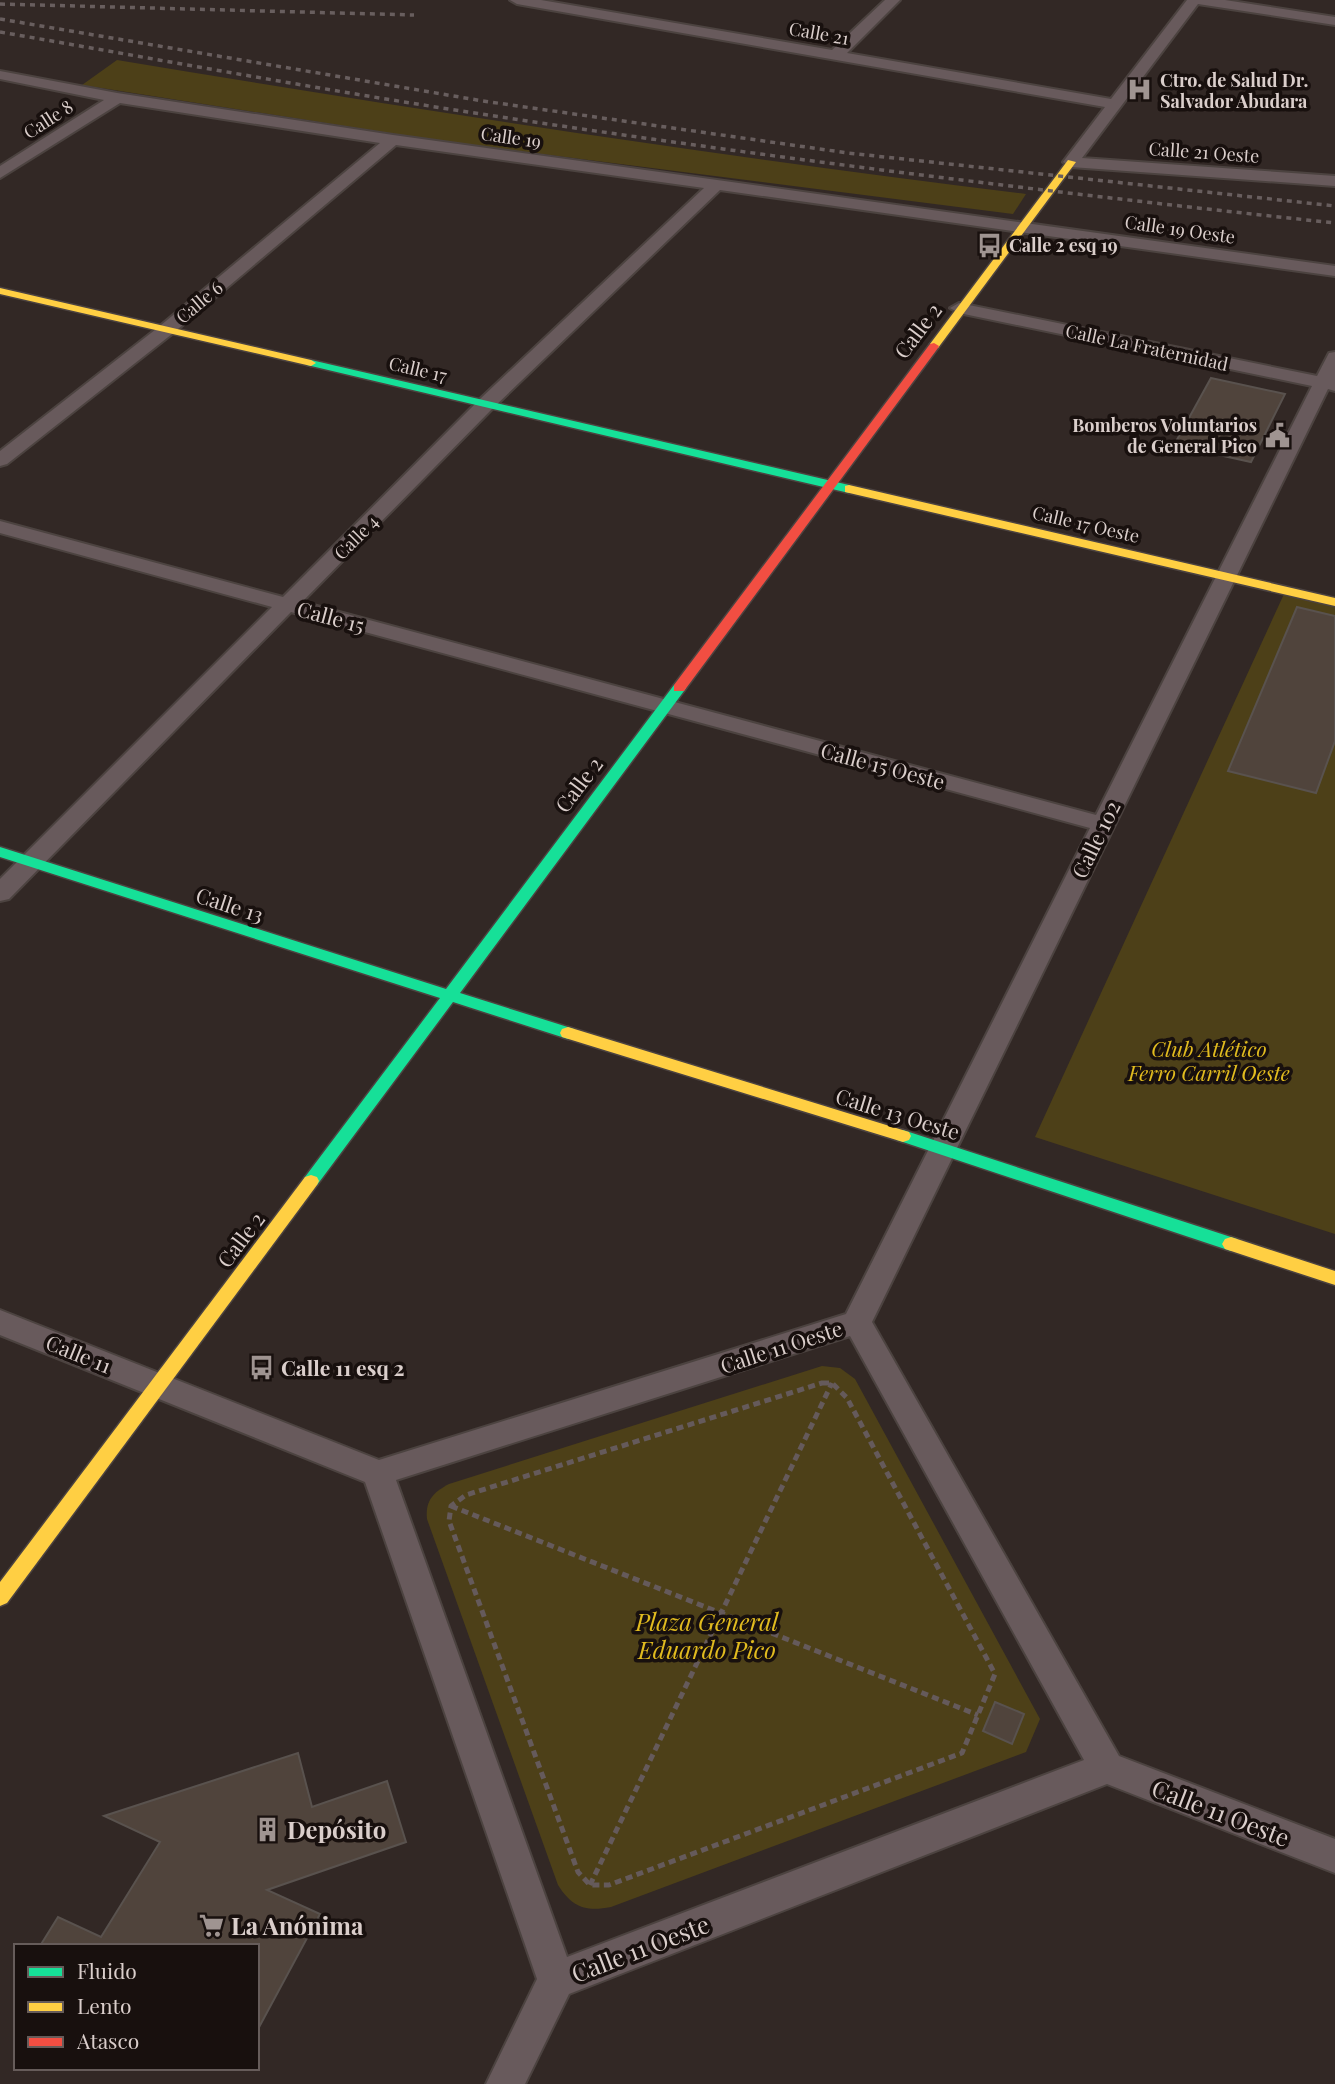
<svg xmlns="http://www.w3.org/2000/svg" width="1335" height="2084" viewBox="0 0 1335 2084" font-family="'Playfair Display',serif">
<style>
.green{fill:#4d4018}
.building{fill:#50443c;stroke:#59524e;stroke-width:2}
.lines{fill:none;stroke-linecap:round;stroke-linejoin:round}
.street-casing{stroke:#4c4340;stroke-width:4}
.fast-casing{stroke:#4c4340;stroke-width:3}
.slow-casing{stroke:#4c4340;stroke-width:3}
.jam-casing{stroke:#4c4340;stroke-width:3}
.path{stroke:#655a5b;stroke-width:5;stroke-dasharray:7 4.5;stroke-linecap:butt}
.street{fill:#685a5c;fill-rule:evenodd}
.fast{fill:#16e098;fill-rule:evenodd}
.slow{fill:#ffcf43;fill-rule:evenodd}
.jam{fill:#f24e42;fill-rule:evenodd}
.rail{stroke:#685e5e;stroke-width:3.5;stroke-dasharray:5 5;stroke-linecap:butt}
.labels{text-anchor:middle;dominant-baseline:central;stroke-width:7;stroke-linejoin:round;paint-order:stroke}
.far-street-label{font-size:18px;fill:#dacecb;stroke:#18100e}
.far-poi-label{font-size:18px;font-weight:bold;fill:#dacecb;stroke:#18100e;text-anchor:start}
.street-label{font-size:21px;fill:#dacecb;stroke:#18100e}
.park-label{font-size:21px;font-style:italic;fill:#e1bb1f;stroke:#18100e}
.poi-label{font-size:21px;font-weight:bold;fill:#dacecb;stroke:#18100e;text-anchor:start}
.near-park-label{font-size:24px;font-style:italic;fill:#e1bb1f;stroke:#18100e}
.near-street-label{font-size:24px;fill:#dacecb;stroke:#18100e}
.near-poi-label{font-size:24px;font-weight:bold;fill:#dacecb;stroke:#18100e;text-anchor:start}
</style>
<rect width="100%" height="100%" fill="#322825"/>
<g class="green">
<path d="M 117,60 C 419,110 722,157 1026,194 L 1013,214 L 447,142 L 82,85 Z"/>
<path d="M 1284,594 L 1335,607 L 1335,1234 L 1035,1137 Z"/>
<path d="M 822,1366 L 840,1368 L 855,1379 L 1040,1719 L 1026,1752 L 611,1907 C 585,1912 572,1907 558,1885 L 427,1519 C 425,1500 434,1492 449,1484 Z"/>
</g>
<g class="building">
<path d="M 1211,378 L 1285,394 L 1251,462 L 1174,445 Z"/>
<path d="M 1297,607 L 1335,616 L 1335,741 L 1316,793 L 1228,771 Z"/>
<path d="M 995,1702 L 1024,1714 L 1012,1744 L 983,1731 Z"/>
<path d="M 298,1753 L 312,1807 L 387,1781 L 406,1842 L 267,1890 L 320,1914 L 257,2031 L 257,1946 L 40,1946 L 58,1917 L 101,1937 L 160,1842 L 104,1816 Z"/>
</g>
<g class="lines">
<defs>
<g id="street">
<path d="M 510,0 L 541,0 L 832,50 L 885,0 L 900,0 L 847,53 L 1111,99 L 1187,0 L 1225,0 L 1335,17 L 1335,25 L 1198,4 L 1082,158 L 1335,176 L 1335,186 L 1071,167 L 1063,162 L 1105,107 L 517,4 Z"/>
<path d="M 0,71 L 117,93 L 393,135 L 1335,266 L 1335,276 L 720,190 L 493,408 L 302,602 L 1096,815 L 1312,386 L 959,313 L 950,308 L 959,303 L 1317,376 L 1329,353 L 1335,352 L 1335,391 L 1328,389 L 872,1322 L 1119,1756 L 1335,1839 L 1335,1873 L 1107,1784 L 569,1994 L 525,2084 L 486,2084 L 537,1979 L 365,1482 L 0,1335 L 0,1310 L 379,1460 L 846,1314 L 1090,828 L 291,612 L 9,899 L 0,901 L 0,879 L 272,607 L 0,533 L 0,521 L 283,597 L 479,400 L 704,188 L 396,145 L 172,334 L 7,464 L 0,466 L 0,451 L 160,326 L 380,143 L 120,103 L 0,178 L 0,166 L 104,100 L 0,79 ZM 850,1336 L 1084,1760 L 567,1957 L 396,1480 Z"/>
</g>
<g id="fast">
<path d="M 311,360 L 849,485 L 855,489 L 849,493 L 307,365 L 306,363 Z"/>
<path d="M 679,684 L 686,688 L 684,691 L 460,993 L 574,1029 L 576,1033 L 574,1037 L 568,1039 L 453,1002 L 317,1185 L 305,1185 L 303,1181 L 305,1177 L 440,998 L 0,857 L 0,847 L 446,989 L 674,685 Z"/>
<path d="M 903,1130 L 1237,1239 L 1240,1244 L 1237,1249 L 1231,1251 L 897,1140 L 895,1136 L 897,1132 Z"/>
</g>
<g id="slow">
<path d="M 1068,160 L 1076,162 L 938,348 L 930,348 L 930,344 Z"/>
<path d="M 0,288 L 311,360 L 316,363 L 311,366 L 0,294 Z"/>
<path d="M 849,485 L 1335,598 L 1335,606 L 845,492 L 845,486 Z"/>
<path d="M 568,1027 L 909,1132 L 911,1136 L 909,1140 L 903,1142 L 562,1037 L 560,1033 L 562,1029 Z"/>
<path d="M 311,1175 L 317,1177 L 319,1181 L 317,1185 L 7,1603 L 0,1606 L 0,1582 L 305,1177 Z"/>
<path d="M 1231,1237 L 1335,1271 L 1335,1285 L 1225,1249 L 1222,1244 L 1225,1239 Z"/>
</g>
<path id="jam" d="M 934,343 L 939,346 L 938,348 L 684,691 L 674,691 L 674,685 L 930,344 Z"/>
</defs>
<use href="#street" class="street-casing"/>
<use href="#fast" class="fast-casing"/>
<use href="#slow" class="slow-casing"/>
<use href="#jam" class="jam-casing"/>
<g class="path">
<path d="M 822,1383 L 832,1383 L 847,1398 L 995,1674 L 962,1753 L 609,1885 L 590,1885 L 578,1872 L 449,1521 L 451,1506 L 466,1495 Z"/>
<path d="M 451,1506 L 978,1715"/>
<path d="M 590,1885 L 832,1383"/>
</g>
<use href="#street" class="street"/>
<use href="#fast" class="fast"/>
<use href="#slow" class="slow"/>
<use href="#jam" class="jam"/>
<g class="rail">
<path d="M 0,4 L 414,15"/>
<path d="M 0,19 L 483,101 L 848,153 L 1335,206"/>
<path d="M 0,32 C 156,59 311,88 468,112 C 756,156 1045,192 1335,223"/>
</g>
</g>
<defs>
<symbol id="hospital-bare" viewBox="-9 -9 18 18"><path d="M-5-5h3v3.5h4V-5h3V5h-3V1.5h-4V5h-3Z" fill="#9f9491" stroke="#18100e" stroke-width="2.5" paint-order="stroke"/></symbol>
<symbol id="bus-bare" viewBox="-9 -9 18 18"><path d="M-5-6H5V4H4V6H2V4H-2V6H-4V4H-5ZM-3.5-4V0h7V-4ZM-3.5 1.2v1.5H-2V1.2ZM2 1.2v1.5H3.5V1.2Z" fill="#9f9491" stroke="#18100e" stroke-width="2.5" paint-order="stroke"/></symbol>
<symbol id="civic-bare" viewBox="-9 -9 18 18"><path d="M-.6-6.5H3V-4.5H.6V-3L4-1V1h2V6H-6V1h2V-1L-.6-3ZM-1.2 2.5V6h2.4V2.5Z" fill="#9f9491" stroke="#18100e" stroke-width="2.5" paint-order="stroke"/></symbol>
<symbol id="building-bare" viewBox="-9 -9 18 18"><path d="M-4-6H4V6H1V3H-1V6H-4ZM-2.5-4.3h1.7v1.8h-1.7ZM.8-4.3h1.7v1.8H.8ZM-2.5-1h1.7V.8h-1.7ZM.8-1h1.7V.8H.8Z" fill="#9f9491" stroke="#18100e" stroke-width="2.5" paint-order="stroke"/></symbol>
<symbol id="supermarket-bare" viewBox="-9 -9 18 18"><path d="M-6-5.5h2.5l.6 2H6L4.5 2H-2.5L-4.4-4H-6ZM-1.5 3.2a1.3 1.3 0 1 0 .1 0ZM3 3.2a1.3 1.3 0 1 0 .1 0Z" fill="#9f9491" stroke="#18100e" stroke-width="2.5" paint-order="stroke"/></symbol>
</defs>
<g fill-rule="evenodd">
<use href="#hospital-bare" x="1122" y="72" width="35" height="35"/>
<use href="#bus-bare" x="972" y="228" width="35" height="35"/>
<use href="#civic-bare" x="1260" y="418" width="35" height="35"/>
<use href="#bus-bare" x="244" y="1350" width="35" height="35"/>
<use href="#building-bare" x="250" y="1812" width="35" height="35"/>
<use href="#supermarket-bare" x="194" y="1908" width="35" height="35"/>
</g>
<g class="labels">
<g class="far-street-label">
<text transform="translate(819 33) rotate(10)">Calle 21</text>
<text transform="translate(48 119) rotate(-33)">Calle 8</text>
<text transform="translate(511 137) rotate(8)">Calle 19</text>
<text transform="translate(1204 152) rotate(4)">Calle 21 Oeste</text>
<text transform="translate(1180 229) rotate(8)">Calle 19 Oeste</text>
<text transform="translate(199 302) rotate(-40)">Calle 6</text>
<text transform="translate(1147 347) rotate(12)">Calle La Fraternidad</text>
<text transform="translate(418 369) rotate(13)">Calle 17</text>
<text transform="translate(1086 524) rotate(13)">Calle 17 Oeste</text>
<text transform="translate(356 537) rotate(-45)">Calle 4</text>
</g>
<g class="far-poi-label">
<text x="1160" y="80">Ctro. de Salud Dr.<tspan x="1160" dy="21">Salvador Abudara</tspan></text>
<text x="1009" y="245">Calle 2 esq 19</text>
<text x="1257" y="425" text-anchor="end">Bomberos Voluntarios<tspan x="1257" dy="21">de General Pico</tspan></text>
</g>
<g class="street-label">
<text transform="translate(917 330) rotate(-53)">Calle 2</text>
<text transform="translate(331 616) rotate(15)">Calle 15</text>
<text transform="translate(883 765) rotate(15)">Calle 15 Oeste</text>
<text transform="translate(578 784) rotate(-53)">Calle 2</text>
<text transform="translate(1095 839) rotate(-64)">Calle 102</text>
<text transform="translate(230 904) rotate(18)">Calle 13</text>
<text transform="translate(898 1113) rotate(17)">Calle 13 Oeste</text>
<text transform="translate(240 1239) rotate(-53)">Calle 2</text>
<text transform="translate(781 1346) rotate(-18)">Calle 11 Oeste</text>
<text transform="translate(79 1353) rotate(22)">Calle 11</text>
</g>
<g class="park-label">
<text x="1209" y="1048">Club Atlético<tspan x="1209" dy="24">Ferro Carril Oeste</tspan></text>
</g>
<g class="poi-label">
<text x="281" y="1367">Calle 11 esq 2</text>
</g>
<g class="near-park-label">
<text x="707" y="1621">Plaza General<tspan x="707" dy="28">Eduardo Pico</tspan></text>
</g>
<g class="near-street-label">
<text transform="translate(1221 1812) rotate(21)">Calle 11 Oeste</text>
<text transform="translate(640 1948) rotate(-21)">Calle 11 Oeste</text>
</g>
<g class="near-poi-label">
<text x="287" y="1829">Depósito</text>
<text x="231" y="1925">La Anónima</text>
</g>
</g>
<rect x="14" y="1944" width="245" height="126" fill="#18100e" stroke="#665c5a" stroke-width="2"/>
<rect x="28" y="1967" width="35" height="10" fill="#16e098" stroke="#665c5a" stroke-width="2"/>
<text x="77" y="1979" font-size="21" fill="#dacecb">Fluido</text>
<rect x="28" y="2002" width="35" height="10" fill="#ffcf43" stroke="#665c5a" stroke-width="2"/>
<text x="77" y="2014" font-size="21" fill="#dacecb">Lento</text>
<rect x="28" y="2037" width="35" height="10" fill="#f24e42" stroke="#665c5a" stroke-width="2"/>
<text x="77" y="2049" font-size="21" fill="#dacecb">Atasco</text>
</svg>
